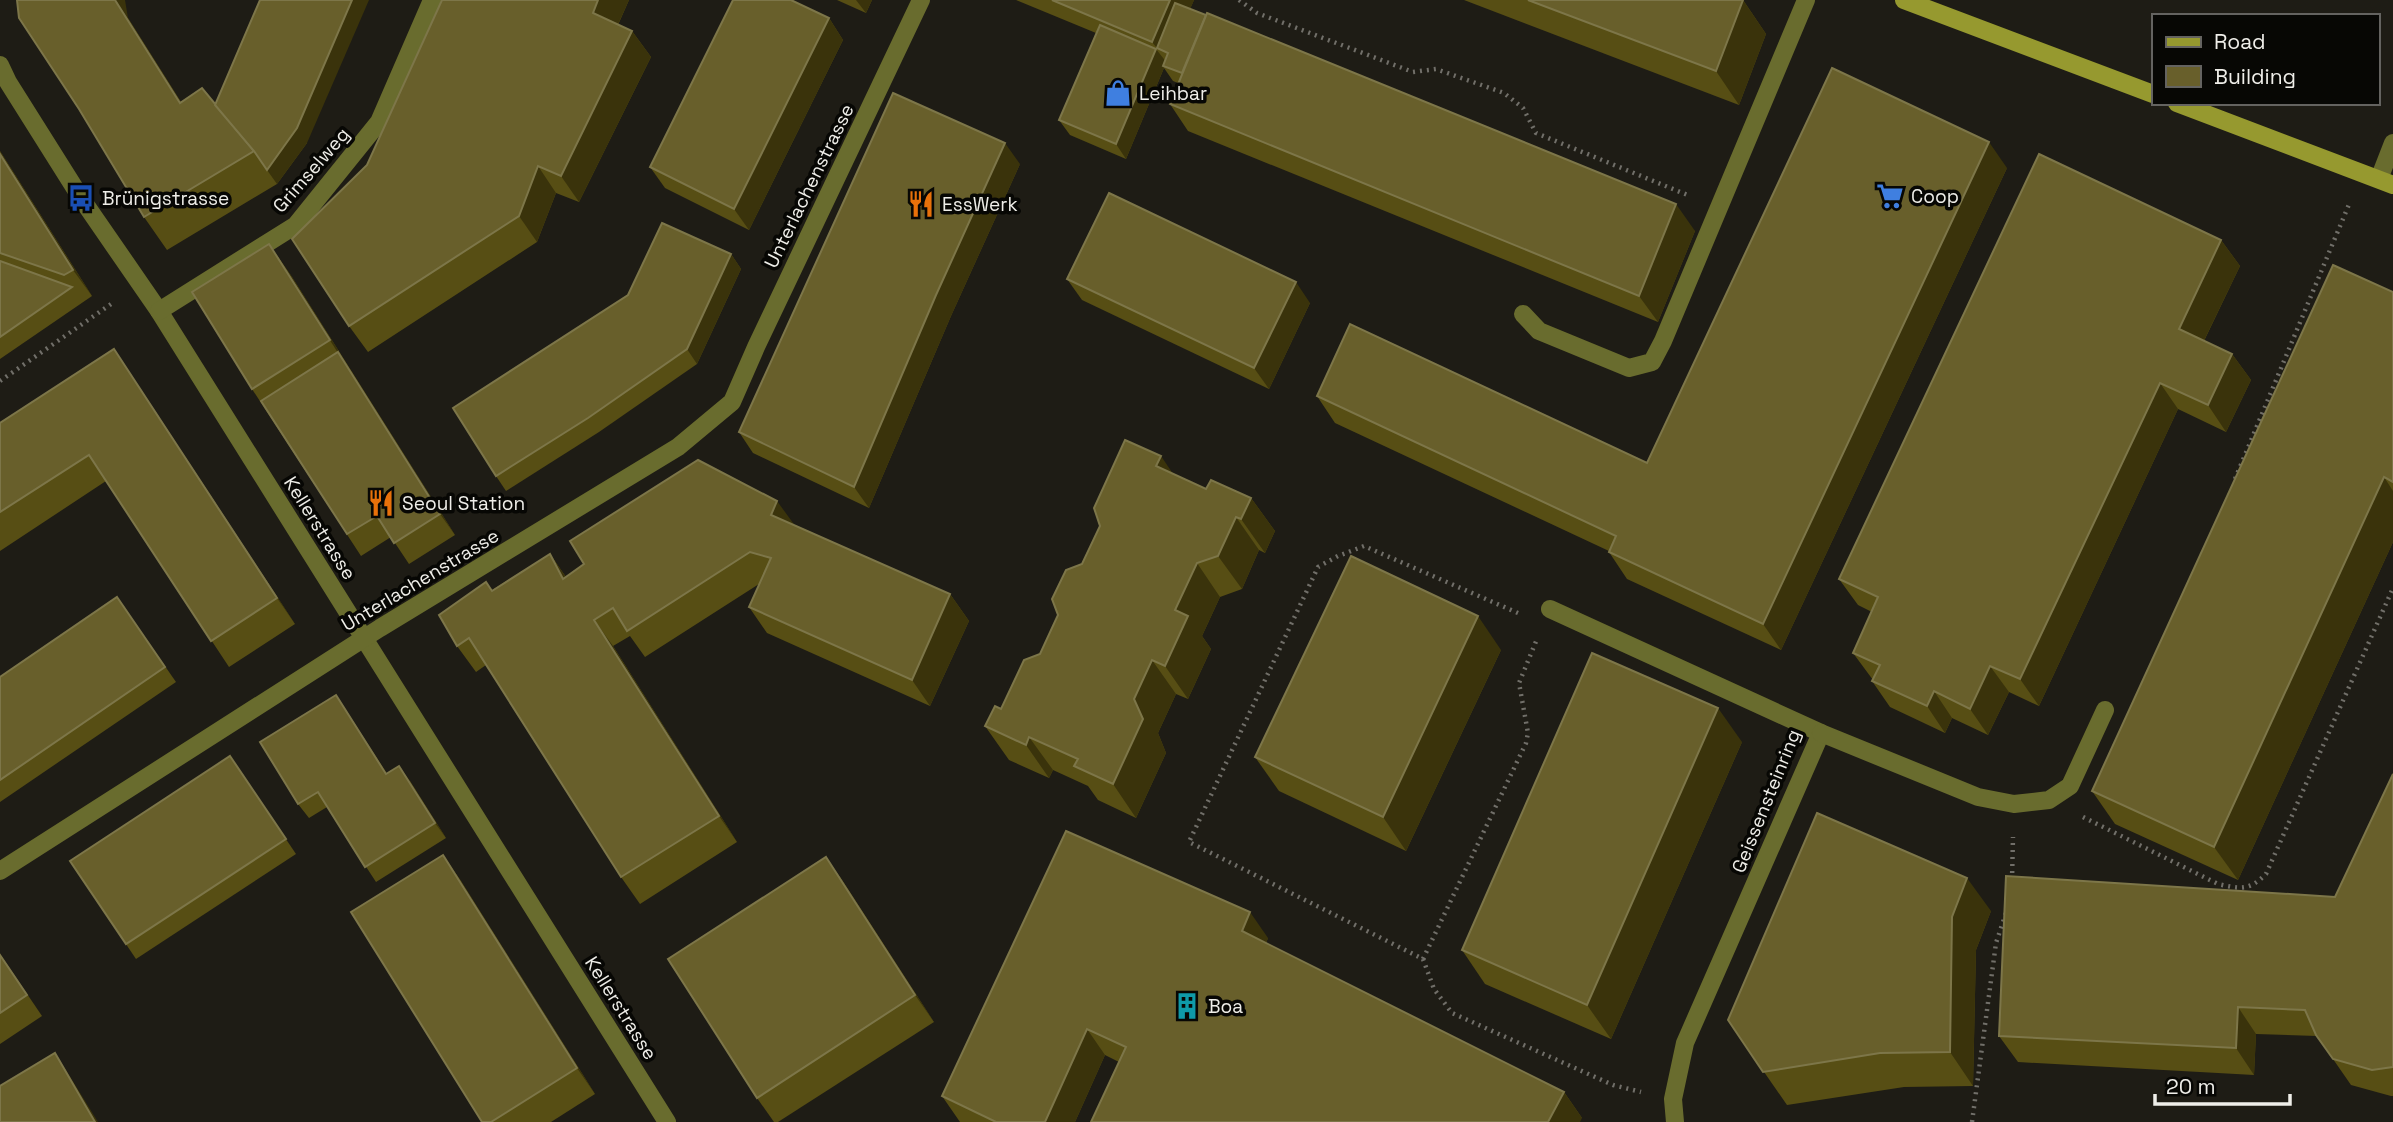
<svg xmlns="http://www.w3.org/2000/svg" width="2393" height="1122" viewBox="0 0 2393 1122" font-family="'Space Grotesk',sans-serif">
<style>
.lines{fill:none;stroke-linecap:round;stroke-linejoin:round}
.path{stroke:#716f69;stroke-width:4.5;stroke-dasharray:2 5;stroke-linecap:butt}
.lane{stroke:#696c2e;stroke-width:18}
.street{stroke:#696c2e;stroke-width:18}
.secondary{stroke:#96992f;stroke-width:18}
.wall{fill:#574e14}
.shaded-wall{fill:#3a330b}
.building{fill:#685f2b;stroke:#7d7649;stroke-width:2}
.labels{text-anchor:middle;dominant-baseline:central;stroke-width:7;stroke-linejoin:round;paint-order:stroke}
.poi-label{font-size:19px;fill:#efeee9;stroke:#070704;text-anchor:start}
.street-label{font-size:19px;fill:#efeee9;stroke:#070704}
</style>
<rect width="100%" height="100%" fill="#1e1c15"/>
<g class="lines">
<g class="path">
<path d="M 1239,0 L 1257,13 L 1413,72 L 1436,69 L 1504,93 L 1523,108 L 1536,133 L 1690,196"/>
<path d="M 0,381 L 114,302"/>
<path d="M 2235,479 L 2350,202"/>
<path d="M 1518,613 L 1364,546 L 1338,556 L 1318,567 L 1189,842 L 1423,959 L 1434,989 L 1452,1013 L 1613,1085 L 1641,1092"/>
<path d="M 2083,817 L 2218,884 C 2240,889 2249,891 2266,874 L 2393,588"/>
<path d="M 2012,880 L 2013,837"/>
<path d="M 1423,959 L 1526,743 L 1528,733 L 1519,683 L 1537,639"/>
<path d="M 1972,1122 L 1996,943 L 2006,913"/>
</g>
<g class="lane">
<path d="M 2379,179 L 2393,143"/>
<path d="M 1523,314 L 1539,331 L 1629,368 L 1652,362 L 1663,341 L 1806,0"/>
<path d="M 1550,609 L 1821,733 L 1685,1043 L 1673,1099 L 1675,1122"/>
<path d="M 1821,733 L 1978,797 L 2014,804 L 2049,800 L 2070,786 L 2105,710"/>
</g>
<g class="street">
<path d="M 0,65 L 8,82 L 81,198 L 159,311 L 667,1122"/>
<path d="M 159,311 L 296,225 L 379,122 L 432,0"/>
<path d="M 0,871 L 380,628 L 678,447 L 732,402 L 756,347 L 921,0"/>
</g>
<g class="secondary">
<path d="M 1904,0 L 2153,94"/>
<path d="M 2177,103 L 2393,185"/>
</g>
</g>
<g class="wall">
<path d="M 442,0 L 629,0 L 618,25 L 632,31 L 651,57 L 579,202 L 556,193 L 537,242 L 368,352 L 349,326 Z"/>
<path d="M 837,0 L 872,0 L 866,13 Z"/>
<path d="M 1016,0 L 1194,0 L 1190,9 L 1695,231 L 1658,322 L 1188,131 L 1170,104 L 1178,83 L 1173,81 L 1164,68 L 1126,159 L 1070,135 L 1059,120 L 1096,33 Z"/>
<path d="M 1464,0 L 1743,0 L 1766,34 L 1739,105 Z"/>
<path d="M 128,18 L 181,102 L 215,105 L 307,143 L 277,184 L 167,250 L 144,217 Z"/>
<path d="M 829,18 L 843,40 L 749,230 L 665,188 L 650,167 Z"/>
<path d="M 0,151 L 92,296 L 0,359 Z"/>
<path d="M 1020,164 L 951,316 L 869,508 L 753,453 L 739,432 Z"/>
<path d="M 2007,168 L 1781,650 L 1627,579 L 1609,552 L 1609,551 L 1335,423 L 1317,396 L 1647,463 Z"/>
<path d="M 2221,240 L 2240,266 L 2204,341 L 2232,354 L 2251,380 L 2226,432 L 2178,409 L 2039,706 L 2009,692 L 1988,735 L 1952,718 L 1945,733 L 1890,707 L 1872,681 L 1873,680 L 1853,653 L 1872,612 L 1858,605 L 1839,579 Z"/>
<path d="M 269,244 L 292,277 L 455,535 L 409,564 L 391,537 L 361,556 L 252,389 Z"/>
<path d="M 731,254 L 741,269 L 697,364 L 599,432 L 506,491 L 496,476 Z"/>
<path d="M 1067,279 L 1310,303 L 1269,389 L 1082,300 Z"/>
<path d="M 2393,292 L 2393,542 L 2238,880 L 2115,824 L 2092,791 Z"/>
<path d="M 114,349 L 132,376 L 295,624 L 229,667 L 106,481 L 0,551 L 0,423 Z"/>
<path d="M 1172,473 L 1206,489 L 1251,498 L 1275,531 L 1265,553 L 1259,550 L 1242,589 L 1220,597 L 1202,636 L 1211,649 L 1188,699 L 1176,694 L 1158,733 L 1166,753 L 1136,818 L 1098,800 L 1088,786 L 1053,770 L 1049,778 L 1009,760 L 985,726 L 1001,709 L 1040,654 L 1100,526 Z"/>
<path d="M 795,525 L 950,594 L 969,621 L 930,706 L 767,633 L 749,607 L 759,584 L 645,657 L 630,636 L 613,646 L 737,842 L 640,904 L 621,877 L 486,665 L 476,672 L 457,646 L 492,590 L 550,554 L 566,577 Z"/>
<path d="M 117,597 L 176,682 L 0,802 L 0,677 Z"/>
<path d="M 1501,650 L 1406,851 L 1279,791 L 1255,757 Z"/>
<path d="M 336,695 L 387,774 L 410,781 L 446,838 L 376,882 L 327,807 L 309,818 L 298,804 Z"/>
<path d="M 1742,742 L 1611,1039 L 1485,984 L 1462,950 Z"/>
<path d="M 230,756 L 296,854 L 136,959 L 70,861 Z"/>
<path d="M 2393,774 L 2393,1096 L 2391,1096 L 2351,1085 L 2317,1036 L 2256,1034 L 2254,1075 L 2018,1062 L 1999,1036 L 2335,897 Z"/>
<path d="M 443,855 L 461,881 L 595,1094 L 551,1122 L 482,1122 Z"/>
<path d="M 826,857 L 844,883 L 934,1022 L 778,1122 L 774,1122 L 757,1098 Z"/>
<path d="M 1991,911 L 1976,950 L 1973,1086 L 1904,1087 L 1787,1105 L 1728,1020 Z"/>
<path d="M 1268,938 L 1266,943 L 1564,1092 L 1582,1118 L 1119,1062 L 1105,1055 L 1075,1122 L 960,1122 L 942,1096 Z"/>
<path d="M 0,954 L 42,1016 L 0,1044 Z"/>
</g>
<g class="shaded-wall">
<path d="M 115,0 L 125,0 L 128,18 L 203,137 L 180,103 Z"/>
<path d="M 352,0 L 369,0 L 307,143 L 277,184 L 267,170 Z"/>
<path d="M 598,0 L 629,0 L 611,40 L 593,13 Z"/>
<path d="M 856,0 L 872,0 L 866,13 Z"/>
<path d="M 1170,0 L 1194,0 L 1170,56 L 1168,53 L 1157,48 L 1152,42 Z"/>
<path d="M 1743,0 L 1766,34 L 1739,105 L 1716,71 Z"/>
<path d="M 829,18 L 843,40 L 749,230 L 734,209 Z"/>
<path d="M 632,31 L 651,57 L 579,202 L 561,176 Z"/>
<path d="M 1156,49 L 1167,63 L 1163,66 L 1164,68 L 1126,159 L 1116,144 Z"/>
<path d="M 1989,142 L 2007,168 L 1781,650 L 1763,624 Z"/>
<path d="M 1005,143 L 1020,164 L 951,316 L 869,508 L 854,487 L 936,295 Z"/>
<path d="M 0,151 L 92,296 L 73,270 L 0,154 Z"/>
<path d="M 538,166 L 556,193 L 537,242 L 519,216 Z"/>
<path d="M 1676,204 L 1695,231 L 1658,322 L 1639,296 Z"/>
<path d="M 2221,240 L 2240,266 L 2197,355 L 2179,329 Z"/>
<path d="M 269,244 L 292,277 L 455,535 L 440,514 Z"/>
<path d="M 731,254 L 741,269 L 697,364 L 687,349 Z"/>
<path d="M 1296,282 L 1310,303 L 1269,389 L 1254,368 Z"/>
<path d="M 114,349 L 132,376 L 295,624 L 277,598 Z"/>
<path d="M 2232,354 L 2251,380 L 2226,432 L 2208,405 Z"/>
<path d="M 2160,383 L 2178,409 L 2039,706 L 2020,679 Z"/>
<path d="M 1161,456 L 1184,490 L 1156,466 Z"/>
<path d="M 2384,477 L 2393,491 L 2393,542 L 2238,880 L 2214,847 Z"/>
<path d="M 1251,498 L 1275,531 L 1265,553 L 1241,519 Z"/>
<path d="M 777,501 L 796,527 L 771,515 Z"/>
<path d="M 1236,517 L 1259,550 L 1242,589 L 1218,556 Z"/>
<path d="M 550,554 L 568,580 L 563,579 Z"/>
<path d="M 1197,563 L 1220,597 L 1202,636 L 1211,649 L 1188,699 L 1165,666 L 1175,610 Z"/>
<path d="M 950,594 L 969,621 L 930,706 L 912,680 Z"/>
<path d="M 1478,616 L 1501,650 L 1406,851 L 1383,817 Z"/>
<path d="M 594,620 L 613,646 L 737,842 L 719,816 Z"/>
<path d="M 1152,660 L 1176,694 L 1158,733 L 1166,753 L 1136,818 L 1113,784 L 1134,699 Z"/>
<path d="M 1990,666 L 2009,692 L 1988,735 L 1970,709 Z"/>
<path d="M 1934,691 L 1952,718 L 1945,733 L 1927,706 Z"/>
<path d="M 336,695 L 346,710 L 397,789 L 386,774 Z"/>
<path d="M 1718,708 L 1742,742 L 1611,1039 L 1587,1005 Z"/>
<path d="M 1029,737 L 1053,770 L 1049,778 L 1026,745 Z"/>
<path d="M 399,766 L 410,781 L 446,838 L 435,823 Z"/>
<path d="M 443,855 L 461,881 L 595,1094 L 577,1068 Z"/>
<path d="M 826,857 L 844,883 L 934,1022 L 915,995 Z"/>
<path d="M 1967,878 L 1991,911 L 1976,950 L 1973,1086 L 1950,1052 L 1952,917 Z"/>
<path d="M 1250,912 L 1268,938 L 1260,957 L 1242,931 Z"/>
<path d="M 2238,1007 L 2256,1034 L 2254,1075 L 2236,1048 Z"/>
<path d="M 1087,1029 L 1105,1055 L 1075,1122 L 1045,1122 Z"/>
<path d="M 55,1053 L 69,1075 L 98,1122 L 95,1122 Z"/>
<path d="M 1564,1092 L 1582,1118 L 1580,1122 L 1548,1122 Z"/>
</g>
<g class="building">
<path d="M 17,0 L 115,0 L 180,103 L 202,88 L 254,151 L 144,217 L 79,109 L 19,18 Z"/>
<path d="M 260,0 L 352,0 L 297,128 L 267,170 L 254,151 L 215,105 Z"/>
<path d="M 442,0 L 598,0 L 593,13 L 632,31 L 561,176 L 538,166 L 519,216 L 349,326 L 292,239 L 367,165 Z"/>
<path d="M 733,0 L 791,0 L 829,18 L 734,209 L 650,167 Z"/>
<path d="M 1052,0 L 1170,0 L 1152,42 Z"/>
<path d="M 1528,0 L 1743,0 L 1716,71 Z"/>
<path d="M 1175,3 L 1206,15 L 1182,73 L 1163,66 L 1168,53 L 1157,48 Z"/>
<path d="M 1207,13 L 1676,204 L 1639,296 L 1170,104 Z"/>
<path d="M 1100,25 L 1156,49 L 1116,144 L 1059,120 Z"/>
<path d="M 1832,68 L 1989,142 L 1763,624 L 1609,552 L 1616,536 L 1317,396 L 1350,324 L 1647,463 Z"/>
<path d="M 893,93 L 1005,143 L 936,295 L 854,487 L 739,432 Z"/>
<path d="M 0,154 L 73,270 L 64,275 L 0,253 Z"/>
<path d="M 2039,154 L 2221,240 L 2179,329 L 2232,354 L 2208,405 L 2160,383 L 2020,679 L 1990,666 L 1970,709 L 1934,691 L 1927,706 L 1872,681 L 1880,665 L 1853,653 L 1878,597 L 1839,579 Z"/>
<path d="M 1109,193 L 1296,282 L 1254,368 L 1067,279 Z"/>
<path d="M 662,223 L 731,254 L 687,349 L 588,418 L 496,476 L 453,408 L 628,295 Z"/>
<path d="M 269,244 L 330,340 L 252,389 L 192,292 Z"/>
<path d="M 0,261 L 72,287 L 0,337 Z"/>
<path d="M 2333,265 L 2393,292 L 2393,482 L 2384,477 L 2214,847 L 2092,791 Z"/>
<path d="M 114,349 L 277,598 L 211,641 L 89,455 L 0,512 L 0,423 Z"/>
<path d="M 338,352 L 440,514 L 394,543 L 377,516 L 347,534 L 261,401 Z"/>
<path d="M 1125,440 L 1161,456 L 1156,466 L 1206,489 L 1211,480 L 1251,498 L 1241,519 L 1236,517 L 1218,556 L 1197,563 L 1175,610 L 1188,616 L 1165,666 L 1152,660 L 1134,699 L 1143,719 L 1113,784 L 1074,766 L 1078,759 L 1029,737 L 1026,745 L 985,726 L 995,706 L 1001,709 L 1024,660 L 1040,654 L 1058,615 L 1052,599 L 1066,570 L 1082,564 L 1100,526 L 1094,508 Z"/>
<path d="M 698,460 L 777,501 L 771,515 L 950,594 L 912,680 L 749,607 L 771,558 L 750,552 L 627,631 L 613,608 L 594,620 L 719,816 L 621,877 L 469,638 L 457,646 L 439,615 L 486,582 L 492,591 L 550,554 L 563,579 L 584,564 L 570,541 Z"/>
<path d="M 1351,556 L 1478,616 L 1383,817 L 1255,757 Z"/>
<path d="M 117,597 L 165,667 L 0,780 L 0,677 Z"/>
<path d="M 1592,653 L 1718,708 L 1587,1005 L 1462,950 Z"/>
<path d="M 336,695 L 386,774 L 399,766 L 435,823 L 365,867 L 318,792 L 298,804 L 260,742 Z"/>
<path d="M 230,756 L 286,839 L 126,944 L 70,861 Z"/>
<path d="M 2393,774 L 2393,1067 L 2372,1070 L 2333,1059 L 2316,1035 L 2305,1010 L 2238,1007 L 2236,1048 L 1999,1036 L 2006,876 L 2335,897 Z"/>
<path d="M 1817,813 L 1967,878 L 1952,917 L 1950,1052 L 1880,1053 L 1763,1072 L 1728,1020 Z"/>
<path d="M 1066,831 L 1250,912 L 1242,931 L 1564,1092 L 1548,1122 L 1091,1122 L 1126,1047 L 1087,1029 L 1045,1122 L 996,1122 L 942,1096 Z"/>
<path d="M 443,855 L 577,1068 L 491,1122 L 482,1122 L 351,912 Z"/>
<path d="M 826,857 L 915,995 L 757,1098 L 668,959 Z"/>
<path d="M 0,955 L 27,995 L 0,1013 Z"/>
<path d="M 55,1053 L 95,1122 L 0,1122 L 0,1086 Z"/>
</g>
<defs>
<symbol id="shop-bare" viewBox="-9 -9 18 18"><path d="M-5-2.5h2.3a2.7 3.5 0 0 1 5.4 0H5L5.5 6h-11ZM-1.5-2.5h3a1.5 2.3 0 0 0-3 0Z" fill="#3f7fe0" stroke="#070704" stroke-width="2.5" paint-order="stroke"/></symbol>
<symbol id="supermarket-bare" viewBox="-9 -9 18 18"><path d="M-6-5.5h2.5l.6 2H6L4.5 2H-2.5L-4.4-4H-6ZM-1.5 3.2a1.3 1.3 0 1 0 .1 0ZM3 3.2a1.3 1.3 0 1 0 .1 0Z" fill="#3f7fe0" stroke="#070704" stroke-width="2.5" paint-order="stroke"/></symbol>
<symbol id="bus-bare" viewBox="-9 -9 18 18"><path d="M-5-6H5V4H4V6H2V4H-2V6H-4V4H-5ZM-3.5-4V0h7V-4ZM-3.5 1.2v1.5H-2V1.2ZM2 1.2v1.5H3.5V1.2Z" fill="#1a4fb4" stroke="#070704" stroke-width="2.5" paint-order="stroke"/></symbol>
<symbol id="restaurant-bare" viewBox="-9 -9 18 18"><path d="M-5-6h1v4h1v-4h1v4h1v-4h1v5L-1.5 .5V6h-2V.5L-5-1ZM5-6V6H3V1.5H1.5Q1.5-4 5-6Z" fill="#e8710a" stroke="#070704" stroke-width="2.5" paint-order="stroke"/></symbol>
<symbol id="building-bare" viewBox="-9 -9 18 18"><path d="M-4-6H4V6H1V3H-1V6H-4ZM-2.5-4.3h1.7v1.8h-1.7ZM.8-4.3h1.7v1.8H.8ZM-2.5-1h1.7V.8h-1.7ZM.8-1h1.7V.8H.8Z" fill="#0f9aa8" stroke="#070704" stroke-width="2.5" paint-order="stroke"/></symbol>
</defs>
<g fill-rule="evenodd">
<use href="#shop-bare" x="1099" y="74" width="38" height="38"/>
<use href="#supermarket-bare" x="1871" y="177" width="38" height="38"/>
<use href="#bus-bare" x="62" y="179" width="38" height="38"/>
<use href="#restaurant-bare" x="902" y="185" width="38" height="38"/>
<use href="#restaurant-bare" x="362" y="484" width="38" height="38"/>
<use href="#building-bare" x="1168" y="987" width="38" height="38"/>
</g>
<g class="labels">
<g class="poi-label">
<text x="1139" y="93">Leihbar</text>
<text x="1911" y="196">Coop</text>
<text x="102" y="198">Brünigstrasse</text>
<text x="942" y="204">EssWerk</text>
<text x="402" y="503">Seoul Station</text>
<text x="1208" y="1006">Boa</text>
</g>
<g class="street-label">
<text transform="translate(311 170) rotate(-49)">Grimselweg</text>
<text transform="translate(809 186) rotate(-64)">Unterlachenstrasse</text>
<text transform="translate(320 528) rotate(58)">Kellerstrasse</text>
<text transform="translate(420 580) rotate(-31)">Unterlachenstrasse</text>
<text transform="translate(1766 801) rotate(-68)">Geissensteinring</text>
<text transform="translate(621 1008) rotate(58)">Kellerstrasse</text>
</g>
</g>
<rect x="2152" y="14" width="228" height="91" fill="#070704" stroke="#646360" stroke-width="2"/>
<rect x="2166" y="37" width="35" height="10" fill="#96992f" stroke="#646360" stroke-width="2"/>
<text x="2214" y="49" font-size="21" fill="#efeee9">Road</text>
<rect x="2166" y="66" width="35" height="21" fill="#685f2b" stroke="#646360" stroke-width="2"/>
<text x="2214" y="84" font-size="21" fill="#efeee9">Building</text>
<path d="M2155 1094v10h135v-10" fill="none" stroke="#efeee9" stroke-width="3.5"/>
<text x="2166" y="1094" font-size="21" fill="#efeee9" stroke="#070704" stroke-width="5" paint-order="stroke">20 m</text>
</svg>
